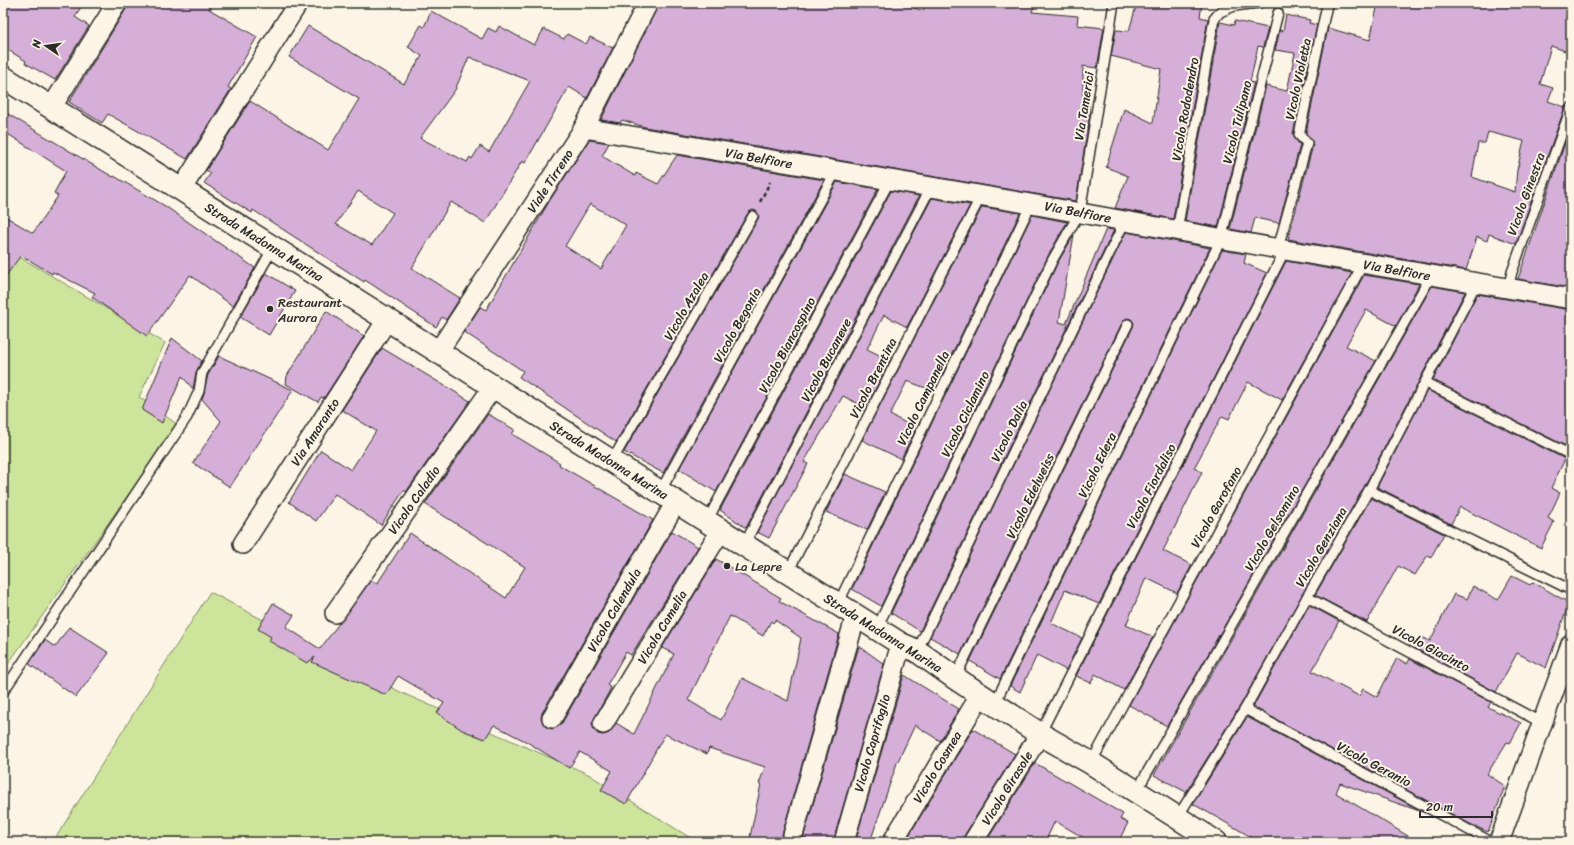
<svg xmlns="http://www.w3.org/2000/svg" width="1574" height="845" viewBox="0 0 1574 845" font-family="Sriracha,sans-serif">
<style>
.green{fill:#cde59b;stroke:#7c8863}
.building{fill:#d5afd7;stroke:#2b2b2b;fill-rule:evenodd}
.lines{fill:none;stroke-linecap:round;stroke-linejoin:round}
.service-casing{stroke:#2b2b2b;stroke-width:12}
.minor-casing{stroke:#2b2b2b;stroke-width:22}
.tertiary-casing{stroke:#2b2b2b;stroke-width:25}
.path{stroke:#2b2b2b;stroke-width:2.5;stroke-dasharray:4 3;stroke-linecap:butt}
.service{stroke:#fcf5e5;stroke-width:9}
.minor{stroke:#fcf5e5;stroke-width:19}
.tertiary{stroke:#fcf5e5;stroke-width:22}
.poi-dot{fill:#2b2b2b;stroke:#fcf5e5;stroke-width:1.5}
.labels{text-anchor:middle;dominant-baseline:central;stroke-width:4;stroke-linejoin:round;paint-order:stroke}
.street-label{font-size:13px;fill:#2b2b2b;stroke:#fcf5e5}
.poi-label{font-size:13px;fill:#2b2b2b;stroke:#fcf5e5;text-anchor:start}
</style>
<rect width="100%" height="100%" fill="#fcf5e5"/>
<filter id="ink" filterUnits="userSpaceOnUse"><feTurbulence type="fractalNoise" baseFrequency=".025" numOctaves="2"/><feDisplacementMap in="SourceGraphic" scale="8" xChannelSelector="R" yChannelSelector="G"/><feConvolveMatrix kernelMatrix="1 2 1 2 8 2 1 2 1" color-interpolation-filters="sRGB"/></filter>
<g filter="url(#ink)">
<g class="green">
<path d="M 3,247 L 165,343 L 139,397 L 178,425 L 3,671 Z"/>
<path d="M 210,592 L 402,693 L 588,774 L 697,842 L 53,842 Z"/>
</g>
<g class="building">
<path d="M 3,3 L 83,3 L 75,17 L 89,26 L 55,80 L 25,63 L 26,61 L 3,47 Z"/>
<path d="M 128,3 L 212,3 L 209,9 L 257,37 L 228,87 L 231,89 L 187,159 L 108,114 L 102,123 L 69,102 L 126,9 Z"/>
<path d="M 659,3 L 901,3 L 923,11 L 926,3 L 1035,3 L 1032,12 L 1078,16 L 1077,25 L 1104,28 L 1097,68 L 1083,66 L 1083,105 L 1089,105 L 1089,120 L 1076,201 L 645,127 L 622,120 L 620,123 L 601,120 Z"/>
<path d="M 1137,3 L 1202,3 L 1200,17 L 1208,19 L 1173,219 L 1115,208 L 1128,176 L 1106,167 L 1124,109 L 1153,123 L 1161,69 L 1111,56 L 1116,30 L 1129,31 Z"/>
<path d="M 1378,3 L 1571,3 L 1571,53 L 1551,46 L 1540,84 L 1553,88 L 1548,101 L 1565,107 L 1516,244 L 1489,234 L 1487,241 L 1477,237 L 1466,270 L 1288,239 L 1313,145 L 1311,139 L 1306,133 L 1328,28 L 1370,40 ZM 1488,132 L 1524,141 L 1517,170 L 1515,192 L 1472,177 L 1478,143 L 1485,143 Z"/>
<path d="M 431,11 L 482,39 L 488,28 L 496,32 L 499,26 L 534,45 L 544,29 L 564,39 L 567,34 L 586,44 L 590,37 L 613,48 L 587,98 L 569,87 L 525,163 L 522,161 L 485,223 L 451,202 L 412,268 L 460,298 L 446,320 L 442,317 L 436,327 L 365,280 L 364,282 L 253,210 L 252,213 L 204,183 L 211,173 L 206,170 L 250,101 L 328,150 L 359,99 L 289,57 L 308,26 L 404,84 L 422,56 L 408,47 L 421,25 L 424,27 ZM 469,57 L 530,81 L 489,152 L 480,146 L 472,159 L 470,157 L 467,162 L 420,138 L 455,90 ZM 358,191 L 393,213 L 372,245 L 336,224 Z"/>
<path d="M 1286,15 L 1310,20 L 1309,23 L 1317,25 L 1293,134 L 1295,139 L 1300,145 L 1279,223 L 1255,218 L 1251,233 L 1230,229 L 1266,86 L 1287,91 L 1295,53 L 1275,50 L 1280,30 L 1283,31 Z"/>
<path d="M 1235,21 L 1268,28 L 1263,47 L 1258,46 L 1250,82 L 1254,83 L 1218,227 L 1185,221 L 1220,22 L 1234,25 Z"/>
<path d="M 3,111 L 113,177 L 114,176 L 165,206 L 255,268 L 233,306 L 190,275 L 147,336 L 92,297 L 95,293 L 53,272 L 52,274 L 21,255 L 3,280 L 3,215 L 33,233 L 58,196 L 54,193 L 66,171 L 3,131 Z"/>
<path d="M 1571,126 L 1571,288 L 1518,279 Z"/>
<path d="M 589,140 L 609,143 L 602,156 L 635,176 L 636,173 L 658,184 L 677,155 L 824,180 L 663,473 L 624,452 L 758,219 L 759,216 L 756,211 L 753,210 L 748,213 L 616,442 L 519,377 L 523,371 L 464,332 L 480,307 L 486,310 L 550,200 ZM 590,204 L 626,225 L 601,269 L 565,246 Z"/>
<path d="M 837,182 L 878,189 L 716,492 L 679,469 Z"/>
<path d="M 891,191 L 919,196 L 746,528 L 720,510 Z"/>
<path d="M 932,198 L 970,205 L 907,327 L 884,315 L 867,349 L 890,360 L 866,408 L 843,396 L 804,462 L 808,464 L 769,538 L 757,532 Z"/>
<path d="M 982,207 L 1020,213 L 934,391 L 907,381 L 890,415 L 916,428 L 901,459 L 862,440 Z"/>
<path d="M 1032,215 L 1067,222 L 1048,256 L 881,606 L 852,589 Z"/>
<path d="M 1106,229 L 1114,230 L 920,631 L 891,613 L 1058,262 L 1074,235 L 1059,322 L 1066,324 Z"/>
<path d="M 1126,232 L 1210,248 L 1000,679 L 970,661 L 1133,327 L 1134,323 L 1131,319 L 1127,318 L 1123,321 L 960,654 L 930,637 Z"/>
<path d="M 1222,250 L 1246,254 L 1244,263 L 1267,273 L 1099,604 L 1065,590 L 1051,623 L 1082,638 L 1066,670 L 1037,655 L 1020,692 L 1010,686 Z"/>
<path d="M 1286,261 L 1352,273 L 1282,400 L 1248,382 L 1229,419 L 1222,416 L 1194,468 L 1202,472 L 1163,551 L 1192,565 L 1177,593 L 1146,578 L 1126,625 L 1153,637 L 1124,690 L 1095,674 L 1091,683 L 1076,676 Z"/>
<path d="M 266,273 L 295,291 L 269,335 L 240,317 Z"/>
<path d="M 1364,275 L 1419,284 L 1396,326 L 1366,310 L 1346,346 L 1376,361 L 1167,726 L 1129,705 Z"/>
<path d="M 1432,286 L 1465,292 L 1364,487 L 1240,706 L 1186,792 L 1154,775 Z"/>
<path d="M 1477,294 L 1571,310 L 1570,448 L 1433,380 Z"/>
<path d="M 326,311 L 364,336 L 324,398 L 321,397 L 318,402 L 286,384 L 287,376 Z"/>
<path d="M 172,338 L 202,361 L 196,372 L 193,389 L 182,376 L 162,423 L 142,410 Z"/>
<path d="M 382,348 L 470,401 L 406,492 L 404,490 L 381,525 L 335,494 L 316,521 L 289,502 L 321,450 L 351,470 L 376,431 L 342,410 Z"/>
<path d="M 219,356 L 293,390 L 230,487 L 193,463 L 221,421 L 202,399 L 208,375 Z"/>
<path d="M 1427,390 L 1565,459 L 1551,488 L 1560,493 L 1548,518 L 1554,522 L 1541,548 L 1460,507 L 1451,524 L 1377,487 Z"/>
<path d="M 488,414 L 515,430 L 512,434 L 560,463 L 559,465 L 653,520 L 542,713 L 541,718 L 546,727 L 552,729 L 562,723 L 672,531 L 698,547 L 631,655 L 626,652 L 607,685 L 611,688 L 592,723 L 594,730 L 598,734 L 603,735 L 609,733 L 616,723 L 634,734 L 674,654 L 662,648 L 716,559 L 781,598 L 779,601 L 839,634 L 780,842 L 749,842 L 761,784 L 759,784 L 765,767 L 709,748 L 707,754 L 665,734 L 626,804 L 601,790 L 612,771 L 580,752 L 569,768 L 527,742 L 494,725 L 485,739 L 462,730 L 437,713 L 444,703 L 398,676 L 386,695 L 312,662 L 315,657 L 307,663 L 269,641 L 271,637 L 258,629 L 273,603 L 294,615 L 286,627 L 320,649 L 371,580 L 377,584 L 410,533 L 506,598 L 525,567 L 425,504 ZM 730,616 L 763,636 L 771,621 L 773,623 L 775,620 L 801,638 L 788,701 L 742,678 L 721,720 L 688,700 Z"/>
<path d="M 845,474 L 885,492 L 867,530 L 826,512 Z"/>
<path d="M 1371,498 L 1444,534 L 1431,557 L 1428,555 L 1415,575 L 1398,566 L 1367,622 L 1315,595 Z"/>
<path d="M 1512,576 L 1530,585 L 1533,582 L 1569,603 L 1546,668 L 1517,653 L 1496,692 L 1416,649 L 1422,637 L 1430,641 L 1454,594 L 1467,599 L 1473,586 L 1498,600 Z"/>
<path d="M 1309,605 L 1339,621 L 1312,671 L 1359,696 L 1363,689 L 1377,697 L 1397,658 L 1407,664 L 1410,659 L 1491,702 L 1488,707 L 1521,723 L 1510,743 L 1507,742 L 1487,774 L 1505,786 L 1488,832 L 1470,824 L 1253,707 Z"/>
<path d="M 69,627 L 109,653 L 76,697 L 29,664 L 45,640 L 55,647 Z"/>
<path d="M 859,646 L 884,664 L 833,842 L 802,842 Z"/>
<path d="M 904,675 L 959,709 L 940,741 L 915,725 L 897,763 L 870,842 L 855,842 Z"/>
<path d="M 1247,717 L 1425,813 L 1340,783 L 1336,793 L 1418,842 L 1260,842 L 1193,804 Z"/>
<path d="M 973,729 L 1015,754 L 964,836 L 962,842 L 905,842 Z"/>
<path d="M 1035,763 L 1123,814 L 1120,819 L 1128,823 L 1118,842 L 1091,842 L 1055,821 L 1045,842 L 986,842 Z"/>
</g>
<g class="lines">
<defs>
<g id="service">
<path d="M 1234,6 L 1259,3"/>
<path d="M 1177,231 L 1214,19 L 1220,12 L 1234,6 L 1234,3"/>
<path d="M 1278,248 L 1307,143 L 1299,135 L 1327,5"/>
<path d="M 1508,289 L 1512,272 L 1571,108"/>
<path d="M 1426,383 L 1571,455"/>
<path d="M 612,461 L 753,216"/>
<path d="M 1369,490 L 1571,590"/>
<path d="M 660,492 L 836,171"/>
<path d="M 707,521 L 890,180"/>
<path d="M 744,545 L 931,187"/>
<path d="M 788,572 L 981,196"/>
<path d="M 1307,597 L 1542,723"/>
<path d="M 838,604 L 1031,204"/>
<path d="M 877,628 L 1053,259 L 1080,212 L 1114,3"/>
<path d="M 917,651 L 1125,221"/>
<path d="M 955,678 L 1128,324"/>
<path d="M 3,692 L 187,417 L 199,391 L 202,373 L 273,248"/>
<path d="M 995,703 L 1221,239 L 1278,13"/>
<path d="M 1245,709 L 1491,842"/>
<path d="M 1040,734 L 1285,250"/>
<path d="M 1091,763 L 1363,264"/>
<path d="M 1136,792 L 1431,276"/>
<path d="M 1177,818 L 1245,709 L 1307,597 L 1369,490 L 1476,284"/>
</g>
<g id="minor">
<path d="M 51,108 L 117,3"/>
<path d="M 584,128 L 1031,204 L 1285,250 L 1571,299"/>
<path d="M 181,190 L 298,3"/>
<path d="M 438,352 L 584,128 L 648,3"/>
<path d="M 243,544 L 387,320"/>
<path d="M 335,613 L 493,387"/>
<path d="M 552,718 L 676,502"/>
<path d="M 603,724 L 721,530"/>
<path d="M 893,841 L 981,694"/>
<path d="M 791,842 L 856,615"/>
<path d="M 844,842 L 901,644"/>
<path d="M 973,842 L 1040,734"/>
<path d="M 1499,842 L 1571,644"/>
</g>
<path id="tertiary" d="M 3,77 L 901,644 L 917,651 L 955,678 L 1040,734 L 1091,763 L 1216,842"/>
</defs>
<use href="#service" class="service-casing"/>
<use href="#minor" class="minor-casing"/>
<use href="#tertiary" class="tertiary-casing"/>
<path class="path" d="M 760,202 L 770,182"/>
<use href="#service" class="service"/>
<use href="#minor" class="minor"/>
<use href="#tertiary" class="tertiary"/>
</g>
</g>
<g class="poi-dot">
<circle cx="270" cy="309" r="4"/>
<circle cx="727" cy="566" r="4"/>
</g>
<g class="labels">
<g class="street-label">
<text transform="translate(1298 79) rotate(-78)">Vicolo Violetta</text>
<text transform="translate(1084 106) rotate(-81)">Via Tamerici</text>
<text transform="translate(1185 109) rotate(-80)">Vicolo Rododendro</text>
<text transform="translate(1237 122) rotate(-76)">Vicolo Tulipano</text>
<text transform="translate(759 158) rotate(10)">Via Belfiore</text>
<text transform="translate(550 181) rotate(-57)">Viale Tirreno</text>
<text transform="translate(1526 194) rotate(-70)">Vicolo Ginestra</text>
<text transform="translate(1078 212) rotate(11)">Via Belfiore</text>
<text transform="translate(264 242) rotate(32)">Strada Madonna Marina</text>
<text transform="translate(1397 270) rotate(10)">Via Belfiore</text>
<text transform="translate(686 306) rotate(-60)">Vicolo Azalea</text>
<text transform="translate(737 325) rotate(-61)">Vicolo Begonia</text>
<text transform="translate(787 345) rotate(-62)">Vicolo Biancospino</text>
<text transform="translate(826 360) rotate(-62)">Vicolo Bucaneve</text>
<text transform="translate(873 378) rotate(-63)">Vicolo Brentina</text>
<text transform="translate(923 398) rotate(-64)">Vicolo Campanella</text>
<text transform="translate(965 414) rotate(-64)">Vicolo Ciclamino</text>
<text transform="translate(1009 431) rotate(-64)">Vicolo Dalia</text>
<text transform="translate(315 432) rotate(-57)">Via Amaranto</text>
<text transform="translate(609 460) rotate(32)">Strada Madonna Marina</text>
<text transform="translate(1097 465) rotate(-64)">Vicolo Edera</text>
<text transform="translate(1151 486) rotate(-63)">Vicolo Fiordaliso</text>
<text transform="translate(1030 496) rotate(-64)">Vicolo Edelweiss</text>
<text transform="translate(414 500) rotate(-55)">Vicolo Caladio</text>
<text transform="translate(1216 507) rotate(-61)">Vicolo Garofano</text>
<text transform="translate(1272 528) rotate(-60)">Vicolo Gelsomino</text>
<text transform="translate(1321 547) rotate(-60)">Vicolo Genziana</text>
<text transform="translate(614 610) rotate(-60)">Vicolo Calendula</text>
<text transform="translate(662 627) rotate(-59)">Vicolo Camelia</text>
<text transform="translate(883 633) rotate(32)">Strada Madonna Marina</text>
<text transform="translate(1431 648) rotate(28)">Vicolo Giacinto</text>
<text transform="translate(872 743) rotate(-74)">Vicolo Caprifoglio</text>
<text transform="translate(1374 764) rotate(28)">Vicolo Geranio</text>
<text transform="translate(937 767) rotate(-59)">Vicolo Cosmea</text>
<text transform="translate(1007 788) rotate(-58)">Vicolo Girasole</text>
</g>
<g class="poi-label">
<text x="278" y="302">Restaurant<tspan x="278" dy="15">Aurora</tspan></text>
<text x="735" y="566">La Lepre</text>
</g>
</g>
<rect width="1574" height="845" fill="none" stroke="#fcf5e5" stroke-width="16"/>
<rect x="8" y="8" width="1558" height="829" fill="none" stroke="#2b2b2b" stroke-width="1.5" filter="url(#ink)"/>
<g transform="translate(46 46) rotate(283)" stroke="#fcf5e5" stroke-width="3" paint-order="stroke">
<path d="M0-3L7 15L0 10L-7 15Z" fill="#2b2b2b"/>
<text y="-6" font-size="11" font-weight="bold" text-anchor="middle" fill="#2b2b2b">N</text>
</g>
<path d="M1420 811v6h72v-6" fill="none" stroke="#2b2b2b" stroke-width="2"/>
<text x="1426" y="811" font-size="12" fill="#2b2b2b" stroke="#fcf5e5" stroke-width="3" paint-order="stroke">20 m</text>
</svg>
